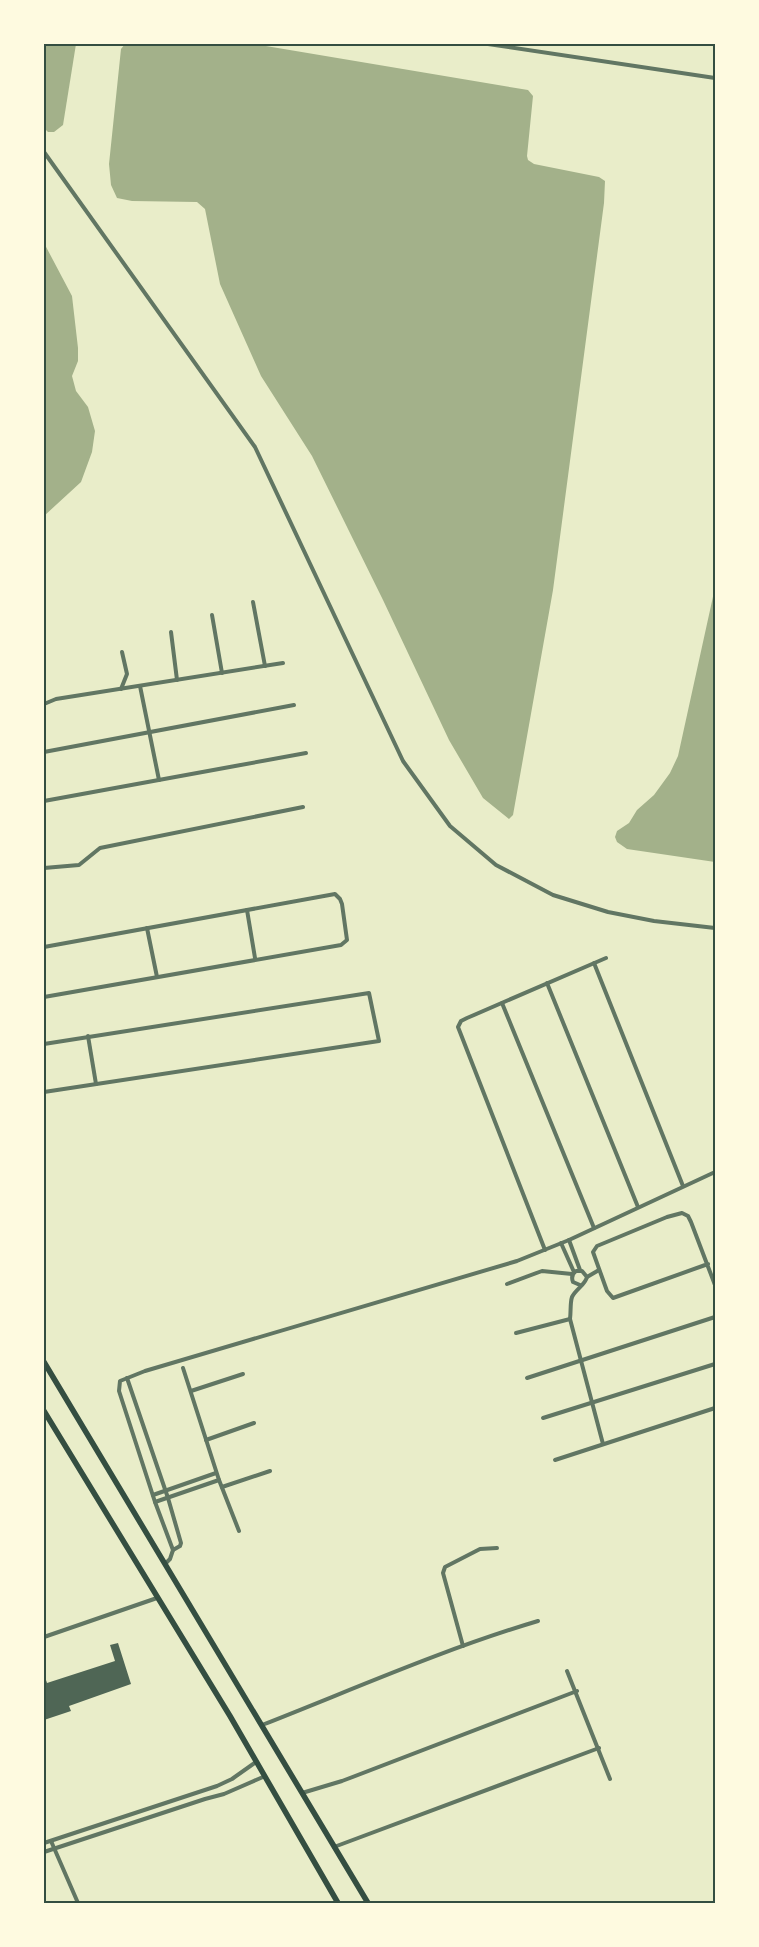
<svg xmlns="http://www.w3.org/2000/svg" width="759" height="1947" viewBox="0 0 759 1947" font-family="'Varela Round',sans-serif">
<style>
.water{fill:#a3b18a}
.building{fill:#4f6655}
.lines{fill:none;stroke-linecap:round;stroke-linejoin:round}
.minor{stroke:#617663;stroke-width:4}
.primary{stroke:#344e41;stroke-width:5.5}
.neatline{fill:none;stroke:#344e41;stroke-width:2}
</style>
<rect width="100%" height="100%" fill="#e9edc9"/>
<g class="water">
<path d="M 44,44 L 76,44 L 63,125 L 54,132 L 48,132 L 44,128 Z"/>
<path d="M 125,44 L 254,44 L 528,90 L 533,96 L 527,156 L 528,160 L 534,164 L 599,177 L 605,181 L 604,203 L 553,590 L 513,815 L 509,819 L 483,798 L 449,740 L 383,600 L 312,456 L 261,376 L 220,284 L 205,209 L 197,202 L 132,201 L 117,198 L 111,185 L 109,164 L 121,49 Z"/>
<path d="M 44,243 L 72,296 L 78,348 L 78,361 L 72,376 L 76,391 L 88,407 L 95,431 L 92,452 L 81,482 L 44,516 Z"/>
<path d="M 715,575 L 715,862 L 627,849 L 617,842 L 615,837 L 617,831 L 629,823 L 637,810 L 654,795 L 670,773 L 678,756 L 714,592 Z"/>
</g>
<path class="building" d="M 118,1643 L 131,1684 L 69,1706 L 71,1711 L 44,1720 L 44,1674 L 47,1683 L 115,1661 L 110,1645 Z"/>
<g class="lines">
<g class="minor">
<path d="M 488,44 L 715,78"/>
<path d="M 44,152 L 255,447 L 403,761 L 450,826 L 496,865 L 553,895 L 608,912 L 654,921 L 715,928"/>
<path d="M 253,602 L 265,666"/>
<path d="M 212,615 L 222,673"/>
<path d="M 171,632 L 177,680"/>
<path d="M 140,686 L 159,780"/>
<path d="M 121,689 L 127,674 L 122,652"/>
<path d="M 44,704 L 56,699 L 283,663"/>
<path d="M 44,752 L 294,705"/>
<path d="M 44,801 L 306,753"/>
<path d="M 44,868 L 79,865 L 100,848 L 303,807"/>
<path d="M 247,910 L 255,958"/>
<path d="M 147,928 L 157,977"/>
<path d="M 44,947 L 335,894 L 340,899 L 342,904 L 347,940 L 341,945 L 44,997"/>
<path d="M 594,963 L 683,1186"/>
<path d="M 547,983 L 638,1207"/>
<path d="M 502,1003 L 594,1228"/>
<path d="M 88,1036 L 96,1084"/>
<path d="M 44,1044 L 369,993 L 379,1041 L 44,1092"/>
<path d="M 569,1240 L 580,1270"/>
<path d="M 561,1243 L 574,1272"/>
<path d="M 545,1250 L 458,1027 L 461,1021 L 467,1018 L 606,958"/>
<path d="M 708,1264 L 613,1298 L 607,1291 L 593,1252 L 597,1246 L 667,1217 L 682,1213 L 688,1216 L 691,1222 L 715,1285"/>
<path d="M 587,1277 L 599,1270"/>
<path d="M 507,1284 L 542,1271 L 572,1274"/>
<path d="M 580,1285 L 573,1282 C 571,1277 572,1274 576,1271 L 582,1271 L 587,1277 C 585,1285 576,1289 572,1297 C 570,1303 571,1312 570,1319 L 603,1444"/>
<path d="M 516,1333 L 570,1319"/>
<path d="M 183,1368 L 219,1480 L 239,1531"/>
<path d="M 127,1378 L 168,1498 L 181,1543 L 180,1546 L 173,1550"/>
<path d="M 527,1378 L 715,1317"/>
<path d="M 191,1391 L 243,1374"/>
<path d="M 543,1418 L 715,1364"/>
<path d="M 206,1440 L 254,1423"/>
<path d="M 555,1460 L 715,1408"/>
<path d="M 222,1487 L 270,1471"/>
<path d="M 153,1495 L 216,1473"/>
<path d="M 155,1502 L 219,1480"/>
<path d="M 165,1564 L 170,1559 L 173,1550 L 155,1502 L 119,1391 L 120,1381 L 145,1371 L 517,1261 L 569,1240 L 715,1172"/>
<path d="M 44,1637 L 157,1598"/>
<path d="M 463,1646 L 443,1573 L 445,1567 L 480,1549 L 497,1548"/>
<path d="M 567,1671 L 610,1779"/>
<path d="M 262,1725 C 354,1689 444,1649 538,1621"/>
<path d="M 302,1793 L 342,1781 L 577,1691"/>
<path d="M 51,1841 L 78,1903"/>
<path d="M 44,1843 L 217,1786 L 232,1779 L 256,1762"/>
<path d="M 334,1847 L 599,1748"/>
<path d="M 44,1852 L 205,1799 L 224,1794 L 263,1777"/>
</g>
<g class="primary">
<path d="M 44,1362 L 368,1903"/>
<path d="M 44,1411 L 230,1716 L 338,1903"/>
</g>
</g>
<rect width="759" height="1947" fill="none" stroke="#fefae0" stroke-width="90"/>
<rect x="45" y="45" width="669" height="1857" class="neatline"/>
</svg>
